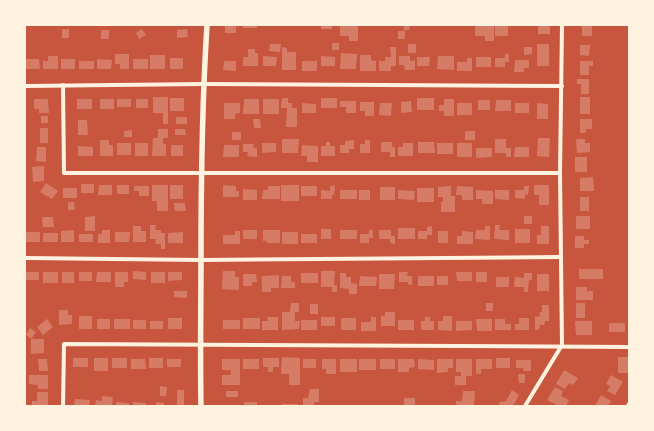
<svg xmlns="http://www.w3.org/2000/svg" width="654" height="431" viewBox="0 0 654 431" font-family="'Noto Sans',sans-serif">
<style>
.building{fill:#d67c66}
.lines{fill:none;stroke-linecap:round;stroke-linejoin:round}
.minor{stroke:#fff3e0;stroke-width:4}
.secondary{stroke:#fff3e0;stroke-width:5.5}
</style>
<rect width="100%" height="100%" fill="#c8553d"/>
<g class="building">
<rect x="225" y="25" width="11" height="8"/>
<rect x="243" y="25" width="14" height="3"/>
<rect x="321" y="25" width="11" height="4"/>
<path d="M 340,25 L 358,26 L 358,41 L 349,41 L 349,36 L 340,36 Z"/>
<path d="M 404,25 L 410,25 L 409,30 L 404,30 Z"/>
<path d="M 475,25 L 494,25 L 494,41 L 485,41 L 485,36 L 475,36 Z"/>
<rect x="495" y="25" width="13" height="11"/>
<rect x="538" y="25" width="12" height="9"/>
<rect x="582" y="26" width="10" height="10"/>
<rect x="62" y="29" width="7" height="9"/>
<path d="M 142,29 L 146,35 L 139,39 L 136,33 Z"/>
<path d="M 187,29 L 188,37 L 177,38 L 177,30 Z"/>
<rect x="101" y="30" width="8" height="9"/>
<rect x="398" y="31" width="7" height="8"/>
<rect x="332" y="43" width="7" height="7"/>
<path d="M 270,44 L 281,44 L 280,52 L 269,51 Z"/>
<rect x="408" y="44" width="8" height="9"/>
<rect x="537" y="44" width="12" height="22"/>
<path d="M 580,45 L 590,45 L 589,56 L 580,55 Z"/>
<path d="M 282,47 L 287,48 L 287,52 L 296,52 L 296,70 L 282,70 Z"/>
<path d="M 390,47 L 396,47 L 396,66 L 391,66 L 391,71 L 379,71 L 379,61 L 385,61 L 385,57 L 391,57 Z"/>
<path d="M 524,47 L 532,47 L 532,54 L 524,55 Z"/>
<path d="M 248,49 L 255,49 L 255,53 L 258,53 L 258,66 L 243,66 L 243,57 L 248,57 Z"/>
<path d="M 341,53 L 357,54 L 356,69 L 340,69 Z"/>
<path d="M 115,54 L 129,54 L 129,69 L 120,69 L 120,64 L 115,64 Z"/>
<path d="M 505,54 L 509,54 L 509,62 L 505,62 L 505,67 L 495,67 L 495,58 L 505,58 Z"/>
<rect x="150" y="55" width="15" height="14"/>
<path d="M 360,55 L 371,55 L 371,60 L 376,61 L 376,71 L 360,71 Z"/>
<path d="M 48,56 L 58,56 L 58,69 L 43,69 L 43,61 L 48,61 Z"/>
<path d="M 263,56 L 277,57 L 276,66 L 263,66 Z"/>
<path d="M 321,56 L 335,57 L 335,66 L 321,66 Z"/>
<path d="M 399,56 L 410,56 L 410,61 L 415,60 L 415,70 L 405,70 L 404,65 L 399,65 Z"/>
<path d="M 438,56 L 454,56 L 454,70 L 437,69 Z"/>
<path d="M 417,57 L 430,57 L 429,66 L 417,66 Z"/>
<rect x="476" y="57" width="15" height="10"/>
<rect x="170" y="58" width="13" height="11"/>
<path d="M 467,58 L 472,58 L 472,71 L 457,71 L 457,62 L 467,62 Z"/>
<path d="M 26,59 L 39,59 L 40,69 L 26,69 Z"/>
<rect x="61" y="59" width="14" height="10"/>
<path d="M 97,59 L 112,60 L 111,69 L 97,69 Z"/>
<rect x="133" y="59" width="15" height="10"/>
<path d="M 515,60 L 529,60 L 529,68 L 524,68 L 524,72 L 514,72 Z"/>
<rect x="79" y="61" width="15" height="8"/>
<path d="M 224,61 L 236,61 L 236,71 L 223,70 Z"/>
<rect x="302" y="61" width="15" height="10"/>
<path d="M 580,61 L 593,61 L 593,66 L 589,66 L 589,75 L 580,75 Z"/>
<path d="M 577,79 L 589,79 L 589,94 L 581,94 L 581,84 L 577,84 Z"/>
<path d="M 153,97 L 168,97 L 168,124 L 163,124 L 163,113 L 153,113 Z"/>
<rect x="580" y="97" width="10" height="17"/>
<rect x="170" y="98" width="14" height="13"/>
<path d="M 282,98 L 288,98 L 288,103 L 292,103 L 292,108 L 297,108 L 297,127 L 286,127 L 287,108 L 281,108 Z"/>
<rect x="321" y="98" width="16" height="10"/>
<rect x="417" y="98" width="17" height="12"/>
<path d="M 34,99 L 48,99 L 49,113 L 39,113 L 39,109 L 34,109 Z"/>
<rect x="77" y="99" width="15" height="10"/>
<rect x="100" y="99" width="14" height="10"/>
<rect x="117" y="99" width="14" height="8"/>
<rect x="136" y="99" width="12" height="9"/>
<path d="M 244,99 L 259,99 L 259,114 L 243,114 Z"/>
<rect x="263" y="99" width="16" height="15"/>
<path d="M 444,99 L 454,99 L 454,116 L 444,116 L 444,111 L 439,111 L 439,105 L 444,105 Z"/>
<rect x="478" y="100" width="12" height="10"/>
<path d="M 496,100 L 511,100 L 511,111 L 495,111 Z"/>
<path d="M 340,101 L 356,101 L 356,113 L 346,113 L 346,107 L 340,107 Z"/>
<path d="M 411,101 L 412,112 L 401,113 L 401,102 Z"/>
<path d="M 360,102 L 374,102 L 374,116 L 365,116 L 365,111 L 360,111 Z"/>
<path d="M 224,103 L 240,103 L 240,113 L 235,114 L 235,119 L 224,119 Z"/>
<path d="M 302,103 L 316,104 L 316,113 L 302,113 Z"/>
<path d="M 380,103 L 392,103 L 391,116 L 379,115 Z"/>
<rect x="457" y="103" width="15" height="12"/>
<rect x="515" y="103" width="14" height="10"/>
<path d="M 537,103 L 548,104 L 548,119 L 537,119 Z"/>
<rect x="41" y="116" width="7" height="7"/>
<rect x="176" y="117" width="11" height="7"/>
<path d="M 253,119 L 260,119 L 261,128 L 254,128 Z"/>
<path d="M 580,119 L 592,119 L 592,129 L 586,129 L 586,133 L 580,133 Z"/>
<path d="M 78,120 L 87,120 L 88,135 L 78,135 Z"/>
<rect x="40" y="128" width="8" height="15"/>
<path d="M 158,129 L 168,129 L 168,138 L 163,138 L 163,144 L 166,144 L 166,156 L 152,156 L 153,138 L 158,138 Z"/>
<path d="M 175,129 L 185,129 L 186,135 L 175,135 Z"/>
<path d="M 132,130 L 132,137 L 124,137 L 124,131 Z"/>
<rect x="465" y="131" width="10" height="9"/>
<rect x="232" y="132" width="9" height="8"/>
<path d="M 538,138 L 550,138 L 549,157 L 537,156 Z"/>
<path d="M 282,139 L 299,139 L 298,153 L 282,153 Z"/>
<path d="M 495,139 L 506,139 L 506,148 L 511,148 L 511,157 L 506,157 L 506,153 L 495,153 Z"/>
<path d="M 576,139 L 585,139 L 585,143 L 590,143 L 590,152 L 577,153 Z"/>
<path d="M 100,140 L 109,140 L 109,145 L 113,145 L 113,156 L 100,156 Z"/>
<path d="M 354,140 L 354,149 L 349,149 L 349,153 L 340,153 L 340,145 L 345,145 L 345,141 Z"/>
<path d="M 365,140 L 370,140 L 370,153 L 360,153 L 360,144 L 365,144 Z"/>
<path d="M 326,142 L 330,142 L 330,146 L 335,146 L 335,156 L 321,156 L 321,146 L 326,146 Z"/>
<path d="M 381,142 L 392,142 L 392,147 L 395,147 L 395,157 L 390,157 L 390,152 L 381,152 Z"/>
<path d="M 418,142 L 434,142 L 435,153 L 418,153 Z"/>
<rect x="117" y="143" width="14" height="12"/>
<rect x="135" y="143" width="13" height="13"/>
<path d="M 262,143 L 276,143 L 276,152 L 262,153 Z"/>
<path d="M 403,143 L 413,143 L 413,156 L 398,156 L 398,147 L 403,147 Z"/>
<rect x="437" y="143" width="16" height="11"/>
<rect x="457" y="143" width="15" height="14"/>
<path d="M 243,144 L 254,144 L 253,148 L 257,148 L 257,157 L 247,156 L 248,152 L 243,152 Z"/>
<rect x="171" y="145" width="12" height="11"/>
<path d="M 224,145 L 239,145 L 239,157 L 223,157 Z"/>
<path d="M 302,145 L 318,146 L 318,162 L 307,162 L 307,156 L 301,156 Z"/>
<path d="M 78,146 L 93,147 L 93,156 L 78,156 Z"/>
<path d="M 37,147 L 46,147 L 46,162 L 36,161 Z"/>
<path d="M 515,147 L 529,147 L 529,157 L 514,157 Z"/>
<path d="M 476,148 L 492,148 L 492,157 L 476,158 Z"/>
<rect x="575" y="157" width="12" height="15"/>
<path d="M 44,166 L 44,181 L 33,182 L 32,167 Z"/>
<path d="M 593,177 L 594,191 L 580,191 L 580,178 Z"/>
<path d="M 46,183 L 58,191 L 52,199 L 40,192 Z"/>
<rect x="81" y="184" width="13" height="9"/>
<path d="M 99,185 L 112,185 L 112,195 L 98,195 Z"/>
<rect x="117" y="185" width="12" height="9"/>
<path d="M 152,185 L 168,185 L 168,211 L 157,211 L 157,201 L 152,201 Z"/>
<rect x="170" y="185" width="13" height="14"/>
<path d="M 223,185 L 236,186 L 236,191 L 239,191 L 239,197 L 223,197 Z"/>
<rect x="281" y="185" width="18" height="16"/>
<path d="M 534,185 L 549,185 L 549,205 L 539,205 L 539,195 L 534,195 Z"/>
<path d="M 134,186 L 149,186 L 149,196 L 139,196 L 139,191 L 134,191 Z"/>
<path d="M 268,186 L 280,186 L 280,199 L 262,199 L 263,190 L 268,190 Z"/>
<rect x="301" y="186" width="16" height="10"/>
<path d="M 330,186 L 335,186 L 334,195 L 332,195 L 332,199 L 321,199 L 321,190 L 330,191 Z"/>
<path d="M 451,186 L 451,196 L 455,196 L 455,212 L 441,212 L 441,202 L 443,201 L 443,197 L 438,197 L 438,187 Z"/>
<path d="M 457,186 L 473,187 L 473,200 L 462,200 L 462,195 L 456,195 Z"/>
<path d="M 524,186 L 529,186 L 528,195 L 525,194 L 525,199 L 515,198 L 515,190 L 524,190 Z"/>
<rect x="380" y="187" width="15" height="13"/>
<rect x="63" y="188" width="14" height="10"/>
<rect x="417" y="188" width="17" height="14"/>
<path d="M 243,189 L 257,190 L 257,200 L 243,200 Z"/>
<rect x="340" y="190" width="17" height="9"/>
<rect x="359" y="190" width="11" height="10"/>
<path d="M 398,190 L 415,191 L 414,200 L 398,199 Z"/>
<path d="M 476,190 L 493,191 L 493,204 L 482,204 L 482,199 L 476,199 Z"/>
<path d="M 495,190 L 509,190 L 509,200 L 495,199 Z"/>
<rect x="580" y="197" width="9" height="14"/>
<path d="M 68,202 L 74,202 L 75,210 L 68,210 Z"/>
<path d="M 174,203 L 185,203 L 186,211 L 175,211 Z"/>
<path d="M 95,216 L 95,231 L 85,231 L 85,217 Z"/>
<rect x="524" y="216" width="8" height="8"/>
<rect x="576" y="216" width="14" height="13"/>
<path d="M 42,217 L 53,217 L 54,227 L 43,227 Z"/>
<path d="M 150,225 L 156,225 L 155,230 L 161,230 L 161,233 L 165,233 L 165,249 L 161,249 L 161,244 L 155,244 L 156,239 L 150,239 Z"/>
<path d="M 495,225 L 500,225 L 499,230 L 509,230 L 509,240 L 494,239 Z"/>
<path d="M 133,226 L 141,226 L 141,231 L 146,231 L 146,242 L 133,242 Z"/>
<path d="M 432,226 L 432,235 L 427,235 L 427,239 L 418,239 L 418,231 L 427,231 L 427,227 Z"/>
<path d="M 485,226 L 490,226 L 490,240 L 475,239 L 476,230 L 485,230 Z"/>
<path d="M 541,226 L 549,226 L 549,244 L 537,244 L 537,235 L 541,235 Z"/>
<rect x="398" y="228" width="17" height="11"/>
<rect x="321" y="229" width="10" height="10"/>
<rect x="515" y="229" width="15" height="14"/>
<path d="M 74,230 L 74,242 L 61,242 L 61,231 Z"/>
<path d="M 102,230 L 110,230 L 110,243 L 98,243 L 98,234 L 102,234 Z"/>
<rect x="243" y="230" width="14" height="9"/>
<path d="M 263,230 L 280,230 L 280,243 L 267,243 L 267,241 L 263,241 Z"/>
<rect x="340" y="230" width="17" height="9"/>
<path d="M 369,230 L 373,230 L 373,238 L 369,238 L 369,243 L 360,243 L 360,234 L 369,234 Z"/>
<path d="M 379,230 L 391,230 L 391,236 L 395,236 L 395,244 L 390,243 L 390,239 L 379,239 Z"/>
<path d="M 235,231 L 240,231 L 240,244 L 223,244 L 223,235 L 235,235 Z"/>
<rect x="438" y="231" width="10" height="12"/>
<path d="M 462,231 L 473,232 L 473,244 L 457,244 L 457,236 L 462,236 Z"/>
<rect x="25" y="232" width="15" height="10"/>
<path d="M 115,232 L 130,232 L 129,242 L 115,242 Z"/>
<path d="M 183,232 L 183,243 L 168,243 L 168,233 Z"/>
<rect x="282" y="232" width="16" height="12"/>
<rect x="43" y="233" width="15" height="9"/>
<rect x="79" y="234" width="14" height="8"/>
<rect x="301" y="234" width="16" height="9"/>
<path d="M 575,236 L 584,236 L 584,240 L 589,240 L 589,244 L 584,244 L 584,248 L 575,248 Z"/>
<rect x="579" y="269" width="24" height="10"/>
<path d="M 133,271 L 146,272 L 146,280 L 133,279 Z"/>
<path d="M 223,271 L 235,271 L 235,277 L 239,277 L 239,290 L 222,289 Z"/>
<path d="M 321,271 L 335,271 L 334,285 L 337,285 L 337,292 L 332,292 L 332,287 L 321,287 Z"/>
<rect x="25" y="272" width="14" height="8"/>
<rect x="43" y="272" width="15" height="11"/>
<rect x="62" y="272" width="12" height="11"/>
<rect x="79" y="272" width="13" height="9"/>
<path d="M 97,272 L 111,272 L 111,282 L 96,282 Z"/>
<path d="M 115,272 L 128,272 L 128,282 L 124,282 L 124,287 L 115,287 Z"/>
<rect x="151" y="272" width="14" height="11"/>
<path d="M 168,272 L 182,272 L 182,280 L 168,281 Z"/>
<path d="M 399,272 L 408,272 L 407,276 L 412,276 L 412,285 L 408,284 L 408,282 L 399,282 Z"/>
<path d="M 456,272 L 472,272 L 472,281 L 457,281 Z"/>
<rect x="476" y="272" width="11" height="10"/>
<rect x="301" y="273" width="17" height="10"/>
<path d="M 340,273 L 346,273 L 346,277 L 351,277 L 351,283 L 357,284 L 357,294 L 349,294 L 349,289 L 340,288 Z"/>
<path d="M 524,273 L 532,273 L 532,280 L 529,280 L 528,292 L 524,292 L 524,287 L 514,287 L 515,277 L 524,278 Z"/>
<path d="M 243,274 L 256,274 L 257,282 L 252,282 L 252,286 L 243,286 Z"/>
<path d="M 379,274 L 395,274 L 394,289 L 379,289 Z"/>
<rect x="537" y="274" width="12" height="17"/>
<path d="M 279,275 L 279,288 L 271,288 L 271,292 L 262,292 L 262,276 Z"/>
<path d="M 282,276 L 291,276 L 291,282 L 295,282 L 295,288 L 281,288 Z"/>
<path d="M 360,276 L 377,277 L 376,286 L 359,286 Z"/>
<rect x="418" y="276" width="16" height="10"/>
<rect x="437" y="276" width="11" height="9"/>
<rect x="496" y="277" width="13" height="10"/>
<path d="M 576,287 L 587,287 L 587,291 L 593,291 L 593,300 L 576,300 Z"/>
<path d="M 174,291 L 187,291 L 187,298 L 174,297 Z"/>
<path d="M 291,303 L 299,303 L 299,312 L 295,312 L 295,321 L 300,321 L 299,329 L 282,330 L 282,312 L 290,312 Z"/>
<rect x="486" y="303" width="7" height="8"/>
<rect x="576" y="303" width="9" height="15"/>
<rect x="310" y="304" width="8" height="10"/>
<path d="M 542,305 L 549,305 L 549,321 L 545,321 L 544,325 L 540,325 L 539,330 L 535,330 L 535,316 L 539,317 L 540,312 L 542,312 Z"/>
<path d="M 59,310 L 68,310 L 68,315 L 72,315 L 72,324 L 59,325 Z"/>
<path d="M 385,312 L 395,312 L 395,326 L 381,326 L 381,316 L 385,316 Z"/>
<rect x="79" y="316" width="13" height="13"/>
<path d="M 443,316 L 452,316 L 452,331 L 438,330 L 438,321 L 443,321 Z"/>
<path d="M 267,317 L 278,317 L 278,330 L 262,330 L 262,321 L 268,321 Z"/>
<rect x="321" y="317" width="14" height="9"/>
<path d="M 371,317 L 376,317 L 376,331 L 361,331 L 361,322 L 371,322 Z"/>
<path d="M 425,317 L 430,317 L 430,321 L 434,321 L 434,330 L 421,330 L 421,321 L 425,321 Z"/>
<rect x="168" y="318" width="14" height="11"/>
<rect x="243" y="318" width="17" height="11"/>
<rect x="341" y="318" width="15" height="12"/>
<path d="M 519,318 L 529,318 L 529,330 L 515,330 L 515,324 L 519,324 Z"/>
<path d="M 47,319 L 53,327 L 43,335 L 37,327 Z"/>
<rect x="97" y="319" width="13" height="10"/>
<rect x="114" y="319" width="16" height="10"/>
<path d="M 476,319 L 492,319 L 492,331 L 477,331 Z"/>
<path d="M 495,319 L 505,319 L 505,324 L 511,324 L 511,330 L 495,330 Z"/>
<rect x="133" y="320" width="13" height="9"/>
<rect x="223" y="320" width="17" height="9"/>
<rect x="301" y="320" width="16" height="10"/>
<rect x="398" y="320" width="16" height="10"/>
<rect x="150" y="321" width="13" height="8"/>
<path d="M 456,321 L 472,321 L 472,330 L 456,331 Z"/>
<path d="M 575,321 L 592,321 L 592,335 L 576,335 Z"/>
<rect x="609" y="323" width="16" height="9"/>
<path d="M 30,328 L 36,332 L 31,339 L 26,335 Z"/>
<path d="M 31,339 L 44,339 L 44,353 L 31,354 Z"/>
<path d="M 282,357 L 300,358 L 300,385 L 289,385 L 289,374 L 281,374 Z"/>
<rect x="618" y="357" width="11" height="16"/>
<rect x="73" y="358" width="15" height="9"/>
<rect x="94" y="358" width="14" height="13"/>
<rect x="112" y="358" width="15" height="10"/>
<rect x="149" y="358" width="14" height="10"/>
<path d="M 263,358 L 279,358 L 279,367 L 273,367 L 273,372 L 268,372 L 268,367 L 263,367 Z"/>
<rect x="496" y="358" width="14" height="10"/>
<path d="M 38,359 L 47,359 L 48,371 L 39,371 Z"/>
<path d="M 131,359 L 145,359 L 146,369 L 131,369 Z"/>
<rect x="167" y="359" width="14" height="8"/>
<path d="M 222,359 L 240,359 L 240,385 L 222,385 L 222,375 L 231,375 L 231,370 L 222,370 Z"/>
<rect x="243" y="359" width="16" height="10"/>
<rect x="303" y="359" width="13" height="9"/>
<path d="M 322,359 L 336,359 L 336,374 L 326,374 L 326,369 L 322,369 Z"/>
<rect x="340" y="359" width="17" height="13"/>
<rect x="359" y="359" width="17" height="11"/>
<rect x="380" y="359" width="15" height="10"/>
<path d="M 398,359 L 414,359 L 415,367 L 409,368 L 409,372 L 398,372 Z"/>
<path d="M 418,359 L 434,360 L 434,370 L 418,369 Z"/>
<path d="M 437,359 L 453,359 L 453,368 L 448,368 L 448,372 L 437,373 Z"/>
<path d="M 456,359 L 472,359 L 472,376 L 466,376 L 466,385 L 455,385 L 455,376 L 461,376 L 461,372 L 456,372 Z"/>
<path d="M 476,359 L 492,359 L 492,369 L 481,369 L 481,374 L 476,374 Z"/>
<path d="M 516,360 L 531,360 L 531,371 L 523,371 L 524,368 L 516,368 Z"/>
<path d="M 564,370 L 578,378 L 573,385 L 569,383 L 565,389 L 556,384 Z"/>
<path d="M 518,374 L 525,374 L 525,383 L 519,383 Z"/>
<path d="M 29,375 L 48,375 L 48,389 L 38,389 L 38,385 L 29,384 Z"/>
<path d="M 611,375 L 623,382 L 615,395 L 607,391 L 610,386 L 606,384 Z"/>
<path d="M 160,386 L 167,387 L 166,396 L 160,396 Z"/>
<path d="M 555,387 L 563,391 L 561,396 L 569,400 L 566,406 L 559,406 L 547,400 Z"/>
<path d="M 310,389 L 319,389 L 319,402 L 314,402 L 314,406 L 303,406 L 303,398 L 308,398 Z"/>
<rect x="177" y="390" width="7" height="15"/>
<path d="M 512,390 L 519,395 L 513,406 L 500,406 L 499,402 L 506,401 Z"/>
<rect x="226" y="391" width="12" height="6"/>
<path d="M 463,391 L 475,391 L 474,406 L 456,406 L 456,401 L 462,401 Z"/>
<path d="M 37,392 L 48,392 L 48,406 L 32,406 L 32,401 L 37,401 Z"/>
<path d="M 601,395 L 611,401 L 608,406 L 595,406 Z"/>
<path d="M 102,396 L 113,397 L 112,406 L 95,406 L 96,400 L 102,401 Z"/>
<rect x="404" y="398" width="11" height="8"/>
<path d="M 75,399 L 90,400 L 89,406 L 74,406 Z"/>
<path d="M 116,402 L 129,403 L 129,406 L 116,406 Z"/>
<path d="M 133,402 L 146,403 L 146,406 L 133,406 Z"/>
<path d="M 156,402 L 164,403 L 164,406 L 156,406 Z"/>
<rect x="244" y="402" width="13" height="4"/>
<rect x="282" y="404" width="16" height="2"/>
</g>
<g class="lines">
<g class="minor">
<path d="M 63,85 L 64,173 L 560,173"/>
<path d="M 25,86 L 203,84 L 562,86"/>
<path d="M 25,258 L 201,260 L 560,257"/>
<path d="M 63,406 L 64,344 L 629,347"/>
<path d="M 525,406 L 562,345 L 560,173 L 562,25"/>
<path d="M 628,406 L 629,404"/>
</g>
<path class="secondary" d="M 201,406 C 200,356 201,307 201,257 C 201,180 202,103 207,25"/>
</g>
<rect width="654" height="431" fill="none" stroke="#fff3e0" stroke-width="52"/>
</svg>
